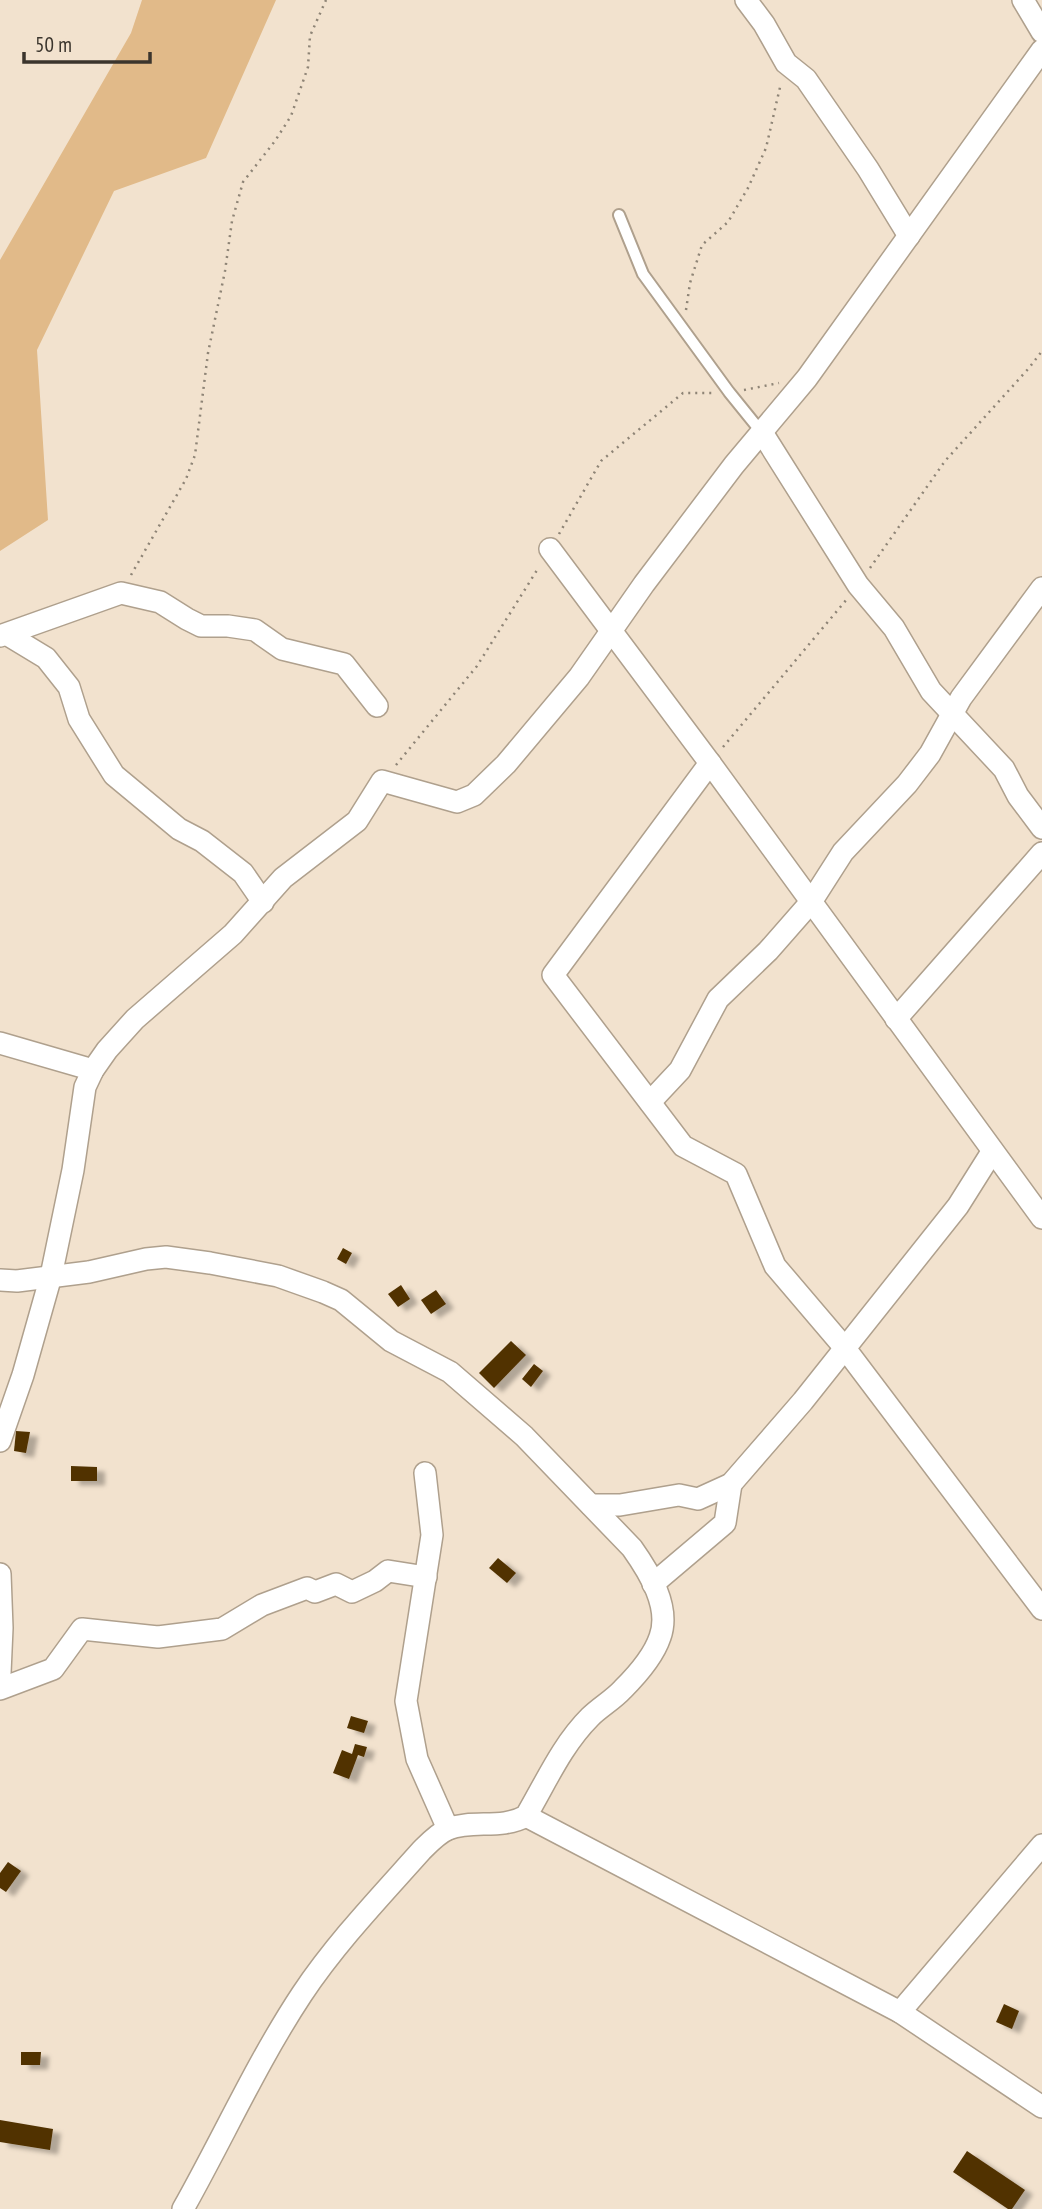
<svg xmlns="http://www.w3.org/2000/svg" width="1042" height="2209" viewBox="0 0 1042 2209" font-family="'PT Sans Narrow',sans-serif">
<style>
.green{fill:#e1ba89}
.building{fill:#513200;filter:url(#shadow)}
.lines{fill:none;stroke-linecap:round;stroke-linejoin:round}
.lane-casing{stroke:#afa08d;stroke-width:14}
.street-casing{stroke:#afa08d;stroke-width:24}
.path{stroke:#8e8476;stroke-width:2.5;stroke-dasharray:2 5;stroke-linecap:butt}
.lane{stroke:#fff;stroke-width:10}
.street{stroke:#fff;stroke-width:21}
</style>
<defs>
<filter id="shadow"><feDropShadow dx="8" dy="4.5" stdDeviation="2" flood-color="#0004"/></filter>
</defs>
<rect width="100%" height="100%" fill="#f2e2ce"/>
<path class="green" d="M 142,0 L 276,0 L 206,158 L 114,191 L 37,350 L 48,520 L 0,551 L 0,260 L 131,33 Z"/>
<g class="building">
<path d="M 343,1248 L 352,1253 L 346,1264 L 337,1259 Z"/>
<path d="M 401,1285 L 410,1299 L 398,1307 L 388,1294 Z"/>
<path d="M 436,1290 L 446,1304 L 431,1314 L 421,1300 Z"/>
<path d="M 511,1341 L 526,1355 L 494,1388 L 479,1373 Z"/>
<path d="M 534,1364 L 543,1371 L 531,1387 L 522,1379 Z"/>
<path d="M 16,1431 L 30,1432 L 26,1453 L 14,1451 Z"/>
<path d="M 71,1466 L 97,1467 L 97,1481 L 71,1481 Z"/>
<path d="M 498,1558 L 516,1573 L 507,1583 L 489,1568 Z"/>
<path d="M 351,1716 L 368,1721 L 364,1733 L 347,1728 Z"/>
<path d="M 355,1744 L 367,1747 L 364,1757 L 358,1755 L 349,1779 L 333,1773 L 342,1750 L 352,1754 Z"/>
<path d="M 8,1862 L 21,1871 L 6,1892 L 0,1888 L 0,1873 Z"/>
<path d="M 1004,2004 L 1019,2011 L 1012,2029 L 996,2022 Z"/>
<path d="M 21,2052 L 41,2052 L 40,2065 L 21,2065 Z"/>
<path d="M 0,2120 L 53,2129 L 50,2150 L 0,2142 Z"/>
<path d="M 967,2151 L 1025,2190 L 1012,2209 L 1008,2209 L 953,2172 Z"/>
</g>
<g class="lines">
<defs>
<path id="lane" d="M 619,215 L 643,274 L 729,392 L 763,434"/>
<g id="street">
<path d="M 746,0 L 764,24 L 786,63 L 806,79 L 868,169 L 909,236"/>
<path d="M 1023,0 L 1042,32"/>
<path d="M 763,434 L 858,585 L 894,628 L 931,691 L 1004,769 L 1018,796 L 1042,828"/>
<path d="M 550,549 L 710,763 L 1042,1218"/>
<path d="M 8,635 L 46,658 L 69,687 L 79,719 L 114,775 L 179,829 L 202,841 L 243,873 L 263,902"/>
<path d="M 0,636 L 121,593 L 160,602 L 187,619 L 201,626 L 228,626 L 255,630 L 282,649 L 344,664 L 377,706"/>
<path d="M 710,763 L 553,975 L 683,1146 L 736,1174 L 775,1266 L 844,1347 L 1042,1609"/>
<path d="M 896,1019 L 1042,853"/>
<path d="M 0,1043 L 93,1070"/>
<path d="M 650,1102 L 680,1070 L 718,999 L 768,951 L 811,902 L 843,852 L 907,784 L 930,754 L 961,698 L 1042,588"/>
<path d="M 0,1280 L 17,1281 L 89,1272 L 146,1259 L 166,1257 L 210,1263 L 278,1276 L 323,1292 L 341,1300 L 391,1341 L 450,1372 L 524,1436 L 632,1548 C 649,1572 671,1607 660,1637 C 654,1655 636,1676 623,1689 C 613,1700 600,1707 590,1717 C 562,1745 546,1782 526,1816 C 501,1830 473,1819 448,1829 C 437,1834 429,1843 421,1851 C 380,1897 336,1943 302,1994 C 257,2062 223,2138 183,2209"/>
<path d="M 0,1441 L 23,1375 L 51,1276 L 73,1170 L 85,1087 L 93,1070 L 107,1050 L 135,1019 L 233,934 L 283,878 L 357,821 L 382,781 L 457,802 L 474,795 L 506,764 L 579,677 L 644,584 L 734,465 L 807,378 L 1042,50"/>
<path d="M 425,1473 L 432,1535 L 406,1701 L 417,1759 L 448,1829"/>
<path d="M 591,1505 L 620,1505 L 679,1495 L 698,1499 L 731,1484 L 803,1401 L 958,1206 L 992,1152"/>
<path d="M 0,1574 L 2,1628 L 0,1673"/>
<path d="M 653,1584 L 725,1523 L 731,1484"/>
<path d="M 0,1689 L 53,1669 L 82,1629 L 158,1637 L 222,1629 L 262,1605 L 307,1588 L 315,1592 L 336,1584 L 352,1592 L 375,1581 L 388,1571 L 426,1577"/>
<path d="M 526,1816 L 900,2012 L 1042,2107"/>
<path d="M 900,2012 L 1042,1845"/>
</g>
</defs>
<use href="#lane" class="lane-casing"/>
<use href="#street" class="street-casing"/>
<g class="path">
<path d="M 686,310 L 690,283 L 702,245 L 728,222 L 748,188 L 766,148 L 781,83"/>
<path d="M 744,390 L 779,383"/>
<path d="M 559,534 L 601,461 L 683,393 L 713,393"/>
<path d="M 870,568 L 945,461 L 1029,368 L 1042,351"/>
<path d="M 131,575 L 186,479 L 195,455 L 208,353 L 225,271 L 232,221 L 243,182 L 275,141 L 291,116 L 308,67 L 310,36 L 326,0"/>
<path d="M 723,747 L 847,599"/>
<path d="M 396,765 L 477,666 L 539,567"/>
</g>
<use href="#lane" class="lane"/>
<use href="#street" class="street"/>
</g>
<path d="M24 52v10h126v-10" fill="none" stroke="#3b352d" stroke-width="3.5"/>
<text x="35" y="52" font-size="21" fill="#3b352d" stroke="#f2e2ce" stroke-width="5" paint-order="stroke">50 m</text>
</svg>
